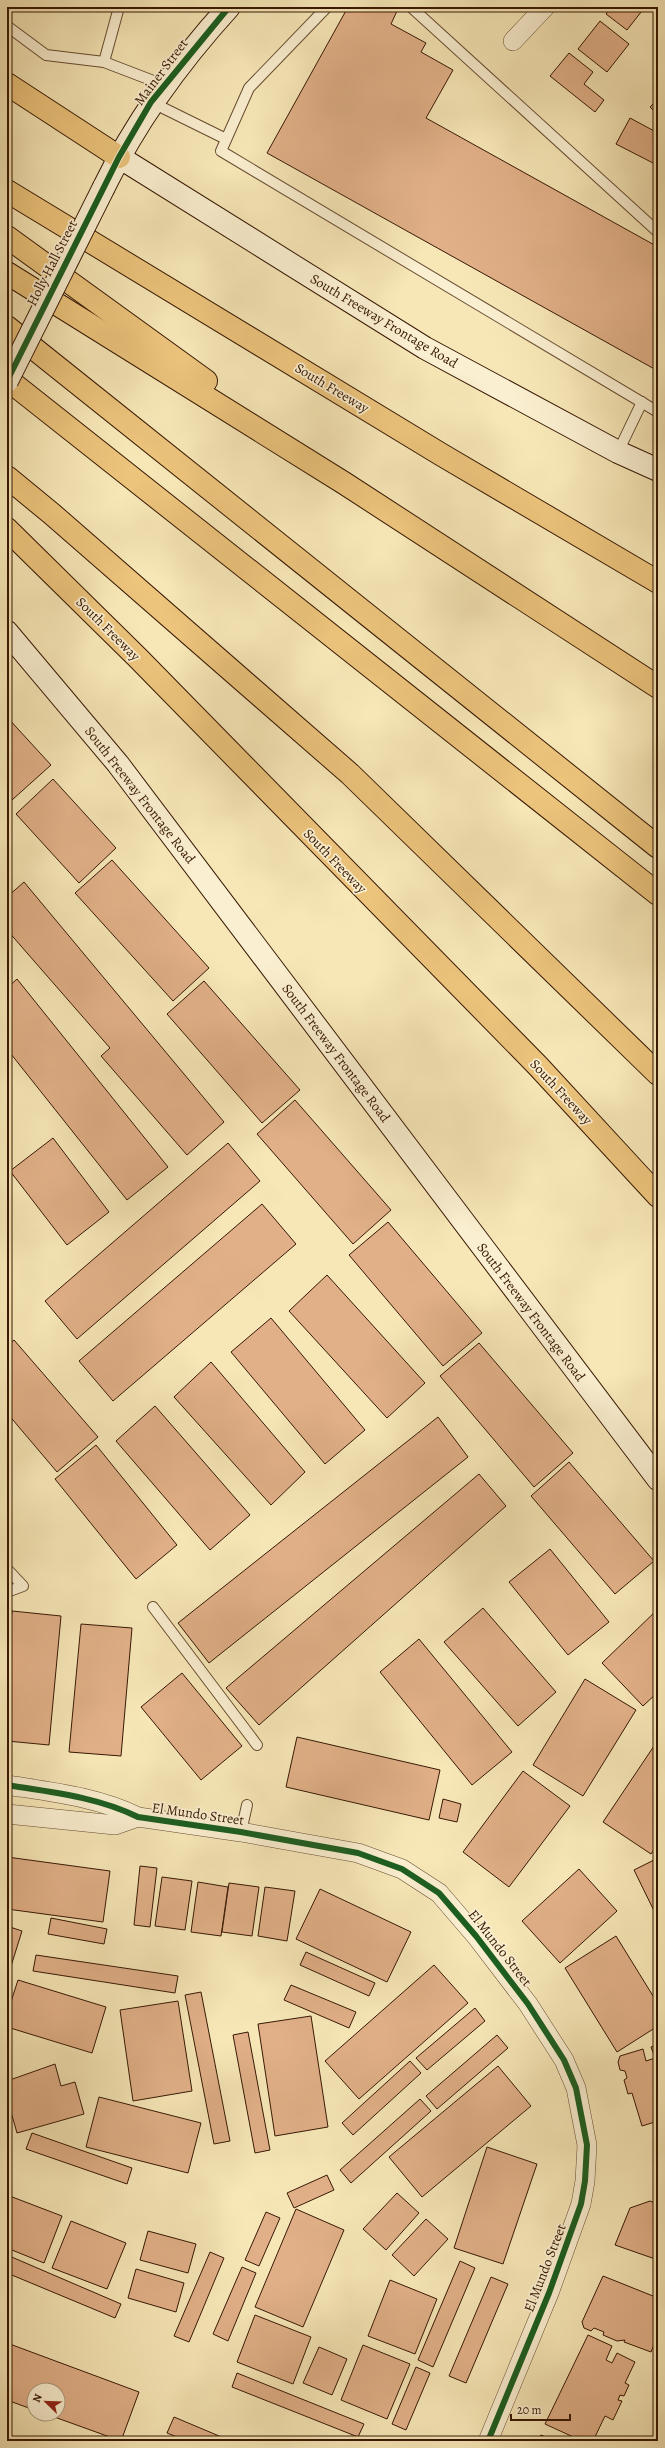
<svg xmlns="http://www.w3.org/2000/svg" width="665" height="2448" viewBox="0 0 665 2448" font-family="Alegreya,serif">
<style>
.building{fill:#e1b088;stroke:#371804}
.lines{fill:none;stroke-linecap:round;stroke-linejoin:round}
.lane-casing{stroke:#674c31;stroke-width:12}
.street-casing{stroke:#674c31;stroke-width:20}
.secondary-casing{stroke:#371804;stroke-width:24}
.highway-casing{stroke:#371804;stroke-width:24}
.lane{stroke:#faefd0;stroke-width:10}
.street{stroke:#faefd0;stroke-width:19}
.secondary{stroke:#faefd0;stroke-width:22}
.highway{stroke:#ecc47c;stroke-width:22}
.secondary-bridge-casing{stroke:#371804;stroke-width:24;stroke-linecap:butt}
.secondary-bridge{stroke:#faefd0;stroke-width:22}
.cycleway-casing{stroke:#faefd0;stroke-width:8}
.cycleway{stroke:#1b5e20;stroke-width:6}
.labels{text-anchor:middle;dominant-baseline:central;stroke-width:3.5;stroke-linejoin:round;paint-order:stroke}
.street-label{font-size:14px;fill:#371804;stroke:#faefd0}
</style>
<rect width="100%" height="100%" fill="#f7e7b7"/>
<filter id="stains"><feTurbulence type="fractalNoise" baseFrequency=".005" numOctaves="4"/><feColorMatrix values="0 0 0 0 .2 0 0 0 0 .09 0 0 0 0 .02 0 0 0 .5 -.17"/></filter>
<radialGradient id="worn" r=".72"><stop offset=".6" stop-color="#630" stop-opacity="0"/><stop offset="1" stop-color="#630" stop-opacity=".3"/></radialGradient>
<g class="building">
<path d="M 348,7 L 390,7 L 397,11 L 391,24 L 426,43 L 421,52 L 453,70 L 426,118 L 658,247 L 658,371 L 267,153 Z"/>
<path d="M 611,7 L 645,7 L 627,30 L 606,14 Z"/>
<path d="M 600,21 L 629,44 L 607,72 L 578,49 Z"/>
<path d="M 569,53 L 593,72 L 584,84 L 604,100 L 595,112 L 550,76 Z"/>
<path d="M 658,99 L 658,115 L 650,107 Z"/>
<path d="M 630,118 L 658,133 L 658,154 L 653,163 L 616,144 Z"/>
<path d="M 7,717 L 51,765 L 12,800 L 7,794 Z"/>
<path d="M 53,779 L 116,848 L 79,883 L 16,814 Z"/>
<path d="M 112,860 L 209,968 L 173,1001 L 75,893 Z"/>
<path d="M 24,882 L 224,1122 L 187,1155 L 101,1056 L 110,1048 L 7,930 L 7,897 Z"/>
<path d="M 17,979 L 168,1167 L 127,1200 L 7,1049 L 7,988 Z"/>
<path d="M 204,981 L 300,1090 L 262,1123 L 167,1014 Z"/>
<path d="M 295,1100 L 391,1210 L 353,1244 L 257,1134 Z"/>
<path d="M 53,1138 L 109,1212 L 67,1245 L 10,1171 Z"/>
<path d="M 228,1143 L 260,1181 L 77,1339 L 45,1301 Z"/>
<path d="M 262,1204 L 296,1244 L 113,1401 L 79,1361 Z"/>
<path d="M 388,1222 L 482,1333 L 443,1366 L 349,1255 Z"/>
<path d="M 327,1275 L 425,1383 L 387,1418 L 289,1311 Z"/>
<path d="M 271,1318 L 365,1430 L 325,1464 L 231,1352 Z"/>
<path d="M 14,1340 L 98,1437 L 57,1472 L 7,1413 L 7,1346 Z"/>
<path d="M 479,1343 L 573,1453 L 534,1487 L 440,1376 Z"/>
<path d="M 211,1362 L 305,1472 L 271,1505 L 174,1397 Z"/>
<path d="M 155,1406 L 250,1515 L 210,1550 L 116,1441 Z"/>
<path d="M 438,1417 L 468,1457 L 209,1663 L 178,1623 Z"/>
<path d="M 96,1445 L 177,1545 L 136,1579 L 55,1479 Z"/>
<path d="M 569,1462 L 654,1561 L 615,1594 L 531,1496 Z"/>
<path d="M 479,1474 L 506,1506 L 259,1725 L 226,1688 Z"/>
<path d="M 550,1549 L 609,1622 L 568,1655 L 509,1582 Z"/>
<path d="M 483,1608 L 556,1692 L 518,1726 L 444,1642 Z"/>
<path d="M 658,1609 L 658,1692 L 643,1706 L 602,1663 Z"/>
<path d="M 12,1611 L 61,1616 L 49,1745 L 7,1741 L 7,1661 Z"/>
<path d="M 81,1624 L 132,1628 L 121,1756 L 69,1752 Z"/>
<path d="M 419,1639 L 512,1752 L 472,1785 L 380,1672 Z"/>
<path d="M 182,1673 L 242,1746 L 201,1780 L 141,1707 Z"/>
<path d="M 585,1679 L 636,1710 L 583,1796 L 533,1765 Z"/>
<path d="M 297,1737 L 440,1770 L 429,1820 L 286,1787 Z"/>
<path d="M 658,1740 L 658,1844 L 651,1854 L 603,1822 Z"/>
<path d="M 523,1771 L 570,1806 L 509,1887 L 463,1852 Z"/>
<path d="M 443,1799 L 461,1804 L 457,1822 L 439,1818 Z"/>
<path d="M 7,1857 L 110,1871 L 103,1922 L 7,1909 Z"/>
<path d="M 658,1858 L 658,1919 L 634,1870 Z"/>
<path d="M 140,1866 L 157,1868 L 150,1927 L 134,1925 Z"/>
<path d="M 579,1869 L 617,1911 L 560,1963 L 522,1921 Z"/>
<path d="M 162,1877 L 192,1881 L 185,1930 L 155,1926 Z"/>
<path d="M 198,1882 L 228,1887 L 221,1936 L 191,1932 Z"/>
<path d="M 229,1883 L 259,1887 L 252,1936 L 222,1932 Z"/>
<path d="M 265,1887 L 295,1891 L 287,1941 L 258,1936 Z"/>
<path d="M 320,1889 L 411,1932 L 387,1982 L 296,1939 Z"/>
<path d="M 51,1918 L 107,1929 L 104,1944 L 48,1934 Z"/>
<path d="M 7,1926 L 22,1931 L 7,1979 Z"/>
<path d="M 616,1936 L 658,2004 L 658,2026 L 617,2052 L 565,1968 Z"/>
<path d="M 306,1952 L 375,1983 L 369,1996 L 300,1965 Z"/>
<path d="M 36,1955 L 178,1976 L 175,1993 L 33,1971 Z"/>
<path d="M 434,1965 L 468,2003 L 359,2099 L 325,2061 Z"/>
<path d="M 18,1980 L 106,2007 L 92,2053 L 7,2027 L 7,2014 Z"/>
<path d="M 291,1985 L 356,2012 L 349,2028 L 284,2000 Z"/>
<path d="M 201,1992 L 230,2141 L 214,2144 L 185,1995 Z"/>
<path d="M 178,2001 L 192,2091 L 133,2101 L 120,2010 Z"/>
<path d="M 475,2008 L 485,2021 L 427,2070 L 416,2058 Z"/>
<path d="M 311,2016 L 328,2127 L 275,2136 L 258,2024 Z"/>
<path d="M 248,2032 L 270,2150 L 255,2153 L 233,2035 Z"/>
<path d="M 497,2035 L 508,2048 L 437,2109 L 426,2096 Z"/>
<path d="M 658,2045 L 658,2121 L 642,2126 L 632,2093 L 628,2094 L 624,2080 L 627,2078 L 625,2071 L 620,2070 L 618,2062 L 620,2056 L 643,2049 L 646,2061 L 655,2058 L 651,2047 Z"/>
<path d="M 410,2061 L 421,2073 L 353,2135 L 342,2123 Z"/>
<path d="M 55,2064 L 61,2086 L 75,2082 L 84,2114 L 17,2133 L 7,2098 L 7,2081 Z"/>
<path d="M 498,2066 L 531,2106 L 422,2197 L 389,2157 Z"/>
<path d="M 99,2097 L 201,2123 L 188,2173 L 86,2147 Z"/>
<path d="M 420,2099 L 431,2111 L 351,2183 L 340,2170 Z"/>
<path d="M 32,2133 L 132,2168 L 127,2184 L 26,2149 Z"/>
<path d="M 487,2147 L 537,2164 L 503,2264 L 454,2248 Z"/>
<path d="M 327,2175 L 334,2190 L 294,2208 L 287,2193 Z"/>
<path d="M 397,2193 L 419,2213 L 386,2250 L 363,2229 Z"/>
<path d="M 7,2195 L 62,2216 L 44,2263 L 7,2248 Z"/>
<path d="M 650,2201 L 658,2204 L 658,2260 L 615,2245 L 630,2208 Z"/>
<path d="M 296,2209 L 344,2230 L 303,2327 L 255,2307 Z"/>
<path d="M 266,2212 L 280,2218 L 259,2266 L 245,2260 Z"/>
<path d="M 426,2219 L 448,2239 L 414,2276 L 392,2255 Z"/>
<path d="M 71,2221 L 126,2243 L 107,2289 L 52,2268 Z"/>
<path d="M 148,2231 L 196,2244 L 188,2273 L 140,2260 Z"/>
<path d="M 210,2252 L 224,2258 L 189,2342 L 174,2336 Z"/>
<path d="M 7,2255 L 121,2304 L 115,2318 L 7,2273 Z"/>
<path d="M 460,2261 L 475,2268 L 433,2367 L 418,2360 Z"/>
<path d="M 242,2267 L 256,2273 L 228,2341 L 213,2334 Z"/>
<path d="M 136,2269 L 184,2283 L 176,2312 L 128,2298 Z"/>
<path d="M 603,2276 L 658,2298 L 658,2341 L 656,2340 L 651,2352 L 624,2342 L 625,2340 L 617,2341 L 603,2335 L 604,2332 L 594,2328 L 591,2331 L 584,2328 L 582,2322 Z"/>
<path d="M 491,2277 L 508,2284 L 466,2383 L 449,2376 Z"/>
<path d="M 390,2280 L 437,2299 L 415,2354 L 368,2336 Z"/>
<path d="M 255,2315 L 311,2337 L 293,2384 L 237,2362 Z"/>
<path d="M 588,2335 L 612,2346 L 606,2360 L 612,2363 L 617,2353 L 635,2362 L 625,2383 L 629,2385 L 624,2396 L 620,2395 L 618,2400 L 622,2401 L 613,2420 L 605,2416 L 593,2441 L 582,2441 L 545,2424 Z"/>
<path d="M 7,2343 L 139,2392 L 121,2441 L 46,2414 L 58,2414 L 58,2390 L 34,2390 L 34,2410 L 7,2400 Z"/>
<path d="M 363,2345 L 410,2364 L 387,2419 L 341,2400 Z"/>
<path d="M 319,2347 L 347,2359 L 332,2395 L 303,2383 Z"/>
<path d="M 416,2367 L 430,2373 L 406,2430 L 392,2424 Z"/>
<path d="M 237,2373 L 364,2424 L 358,2437 L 232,2387 Z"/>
<path d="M 174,2417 L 231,2441 L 187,2441 L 167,2433 Z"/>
<path d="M 541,2435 L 555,2441 L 535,2441 Z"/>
</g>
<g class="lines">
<defs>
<g id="lane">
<path d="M 327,7 L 249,88 L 221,151 L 658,412"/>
<path d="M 411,7 L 658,232"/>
<path d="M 7,26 L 46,55 L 104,62 L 164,85"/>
<path d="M 104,62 L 119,7"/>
<path d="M 151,102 L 226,139"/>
<path d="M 618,452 L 642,402"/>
<path d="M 7,1569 L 23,1586 L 7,1592"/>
<path d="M 153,1607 L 257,1745"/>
<path d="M 241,1832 L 247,1805"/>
</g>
<g id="street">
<path d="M 513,41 L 545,7"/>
<path d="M 7,1785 C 51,1792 98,1797 138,1817 L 241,1832 L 358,1853 L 402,1869 L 439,1893 L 476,1936 L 528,2004 L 564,2060 L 576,2088 L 587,2145 L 585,2181 L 581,2204 L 549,2293 L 488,2441"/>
<path d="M 7,1814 L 115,1825 L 138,1817"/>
</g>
<g id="secondary">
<path d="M 119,157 L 425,348 L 618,452 L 658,470"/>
<path d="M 104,187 C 137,119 179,62 229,7"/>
<path d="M 7,632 L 118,764 L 658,1479"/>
</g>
<g id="highway">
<path d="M 7,84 L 119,157"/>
<path d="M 7,191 L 442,455 L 658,582"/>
<path d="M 7,237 L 206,381"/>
<path d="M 7,273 L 344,483 L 658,687"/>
<path d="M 7,327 L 658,847"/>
<path d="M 7,379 L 658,894"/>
<path d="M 7,477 L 52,514 L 350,774 L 658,1074"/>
<path d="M 7,529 L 138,658 L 538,1066 L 658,1196"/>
</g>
</defs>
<use href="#lane" class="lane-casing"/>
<use href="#street" class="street-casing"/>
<use href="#secondary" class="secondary-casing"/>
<use href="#highway" class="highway-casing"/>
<use href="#lane" class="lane"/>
<use href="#street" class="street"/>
<use href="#secondary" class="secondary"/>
<use href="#highway" class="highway"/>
<defs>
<path id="secondary-bridge" d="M 7,381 L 104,187"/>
</defs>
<use href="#secondary-bridge" class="secondary-bridge-casing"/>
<use href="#secondary-bridge" class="secondary-bridge"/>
<defs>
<g id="cycleway">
<path d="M 7,381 L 119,157 L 151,102 L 229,7"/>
<path d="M 7,1785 C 51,1792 98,1797 138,1817 L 241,1832 L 358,1853 L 402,1869 L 439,1893 L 476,1936 L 528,2004 L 564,2060 L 576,2088 L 587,2145 L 585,2181 L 581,2204 L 549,2293 L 488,2441"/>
</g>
</defs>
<use href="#cycleway" class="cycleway-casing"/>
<use href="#cycleway" class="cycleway"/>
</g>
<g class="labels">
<g class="street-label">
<text transform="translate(161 72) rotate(-53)">Mainer Street</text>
<text transform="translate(52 263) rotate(-63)">Holly Hall Street</text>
<text transform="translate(384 321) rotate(31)">South Freeway Frontage Road</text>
<text transform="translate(332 388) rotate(31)">South Freeway</text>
<text transform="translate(108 629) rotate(45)">South Freeway</text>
<text transform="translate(140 795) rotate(52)">South Freeway Frontage Road</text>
<text transform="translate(335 861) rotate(46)">South Freeway</text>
<text transform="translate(336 1053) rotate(53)">South Freeway Frontage Road</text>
<text transform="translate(561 1092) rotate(47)">South Freeway</text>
<text transform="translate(531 1312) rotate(53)">South Freeway Frontage Road</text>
<text transform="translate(198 1814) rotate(8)">El Mundo Street</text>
<text transform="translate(500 1948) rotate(52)">El Mundo Street</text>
<text transform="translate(545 2268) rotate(-69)">El Mundo Street</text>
</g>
</g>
<rect width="665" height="2448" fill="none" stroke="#f7e7b7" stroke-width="24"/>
<rect x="8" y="8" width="649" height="2432" fill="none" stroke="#371804" stroke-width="2"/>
<rect x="12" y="12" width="641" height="2424" fill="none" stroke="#371804"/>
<g transform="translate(46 2402) rotate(293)"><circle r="19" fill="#faefd0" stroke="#ac997e"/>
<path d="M0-3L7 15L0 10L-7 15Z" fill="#8f2418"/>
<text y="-6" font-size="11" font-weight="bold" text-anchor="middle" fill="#371804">N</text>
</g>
<path d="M511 2414v6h59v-6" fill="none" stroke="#371804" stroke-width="2"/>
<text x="517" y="2414" font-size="12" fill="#371804" stroke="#faefd0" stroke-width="3" paint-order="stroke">20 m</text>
<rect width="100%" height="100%" filter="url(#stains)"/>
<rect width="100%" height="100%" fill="url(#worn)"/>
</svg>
